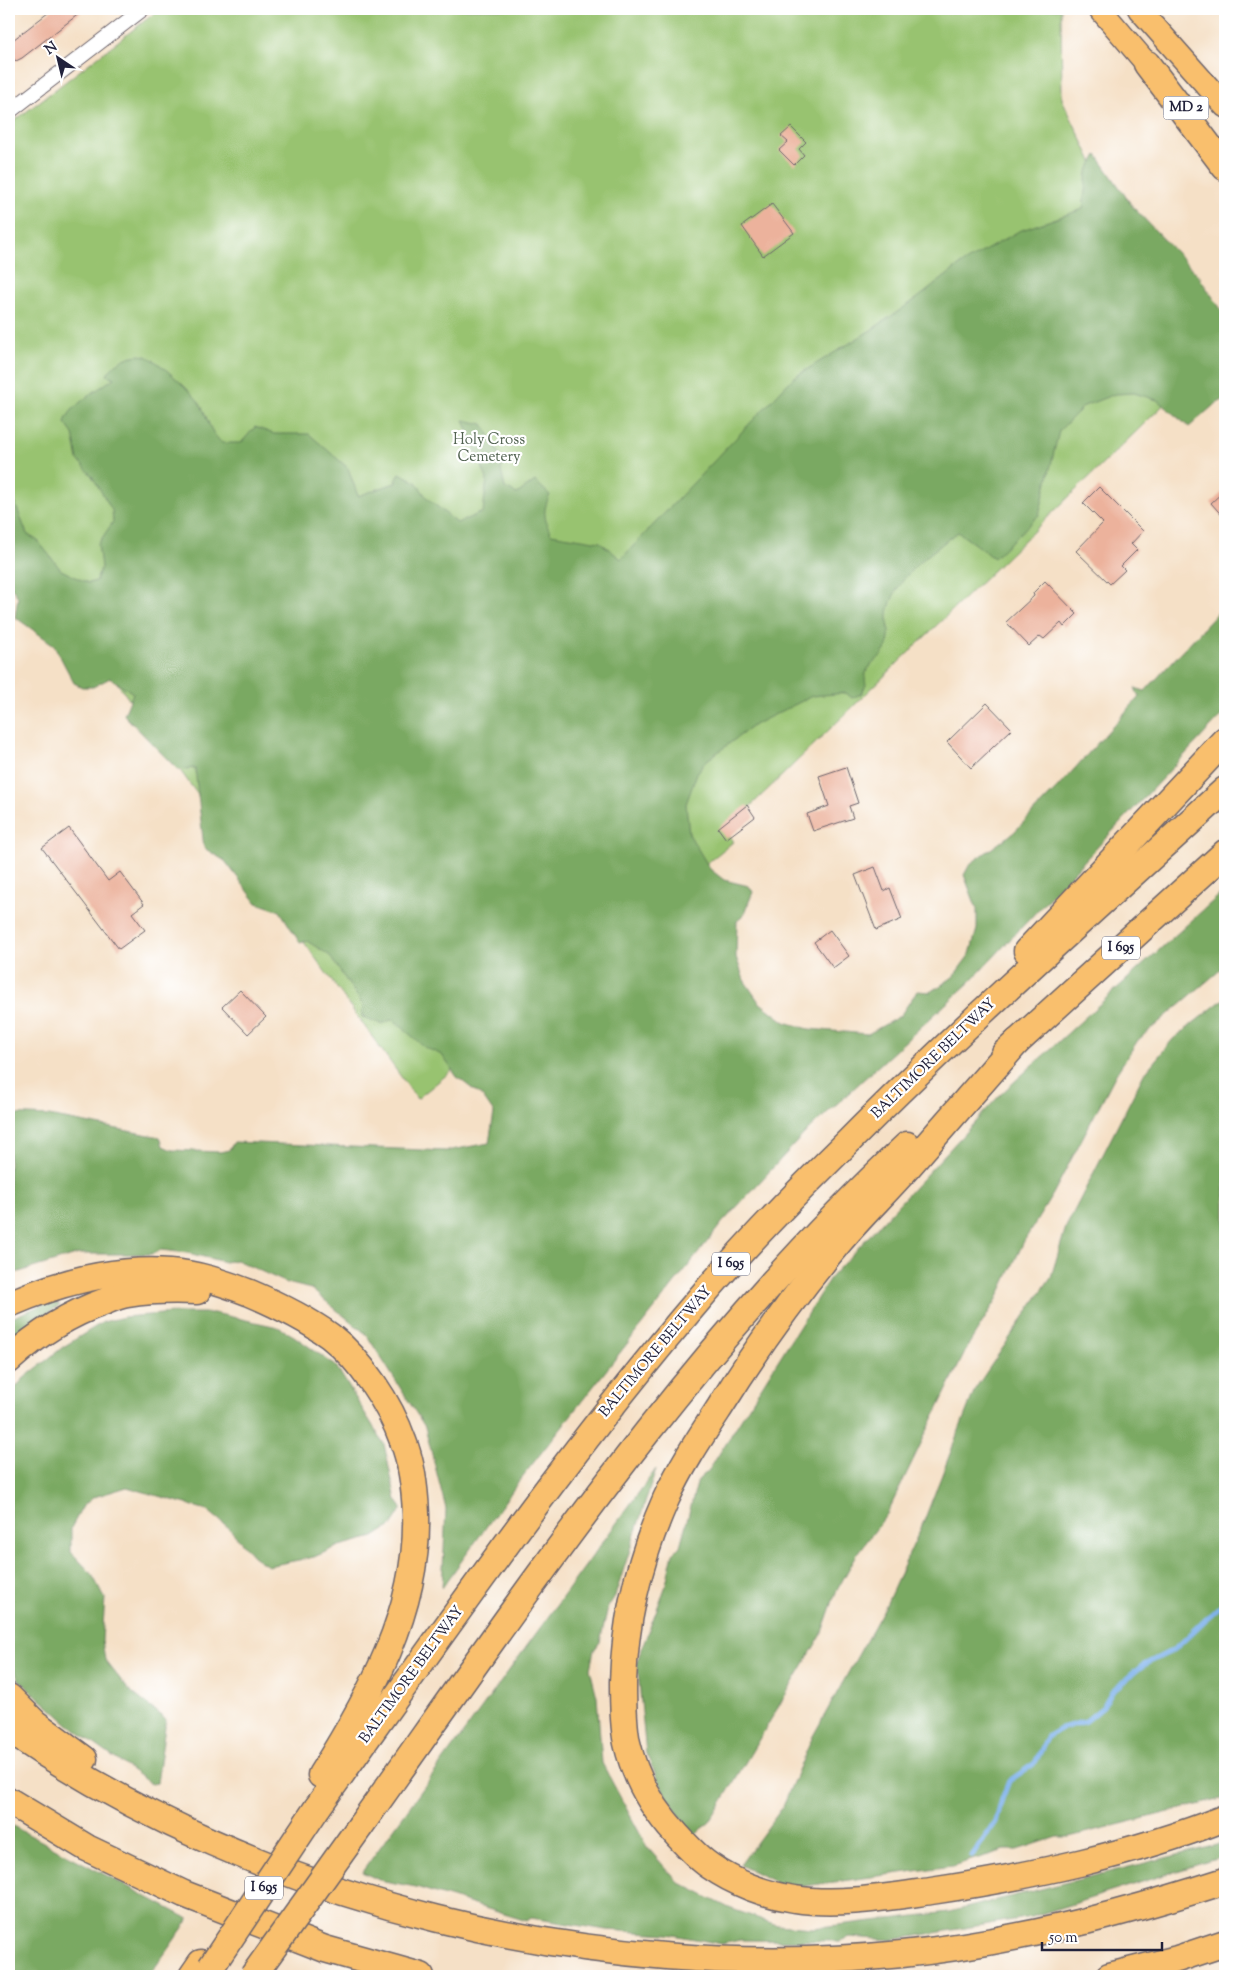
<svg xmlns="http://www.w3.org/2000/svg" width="1234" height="1985" viewBox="0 0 1234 1985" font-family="'Sorts Mill Goudy',serif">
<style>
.green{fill:#98c370;stroke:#5d7256}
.forest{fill:#7aa962;stroke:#4e664e}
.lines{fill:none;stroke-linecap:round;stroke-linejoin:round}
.stream{stroke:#80b3ed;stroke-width:5}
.building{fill:#ecb29c}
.street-casing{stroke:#6c646c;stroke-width:16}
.primary-casing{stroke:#6c646c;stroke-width:25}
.highway-casing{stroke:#6c646c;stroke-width:29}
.street{stroke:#fff;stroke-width:14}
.primary{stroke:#f9bf6d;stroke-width:22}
.highway{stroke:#f9bf6d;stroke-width:26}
.highway-bridge-casing{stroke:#6c646c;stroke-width:29;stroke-linecap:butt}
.highway-bridge{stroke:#f9bf6d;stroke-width:26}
.labels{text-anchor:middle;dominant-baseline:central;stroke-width:4.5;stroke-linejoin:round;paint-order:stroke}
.shield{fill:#fff;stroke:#646476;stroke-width:1}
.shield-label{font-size:14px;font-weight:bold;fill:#22223b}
.park-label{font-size:15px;fill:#516250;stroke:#fff}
.street-label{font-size:15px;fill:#22223b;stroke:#fff}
</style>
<rect width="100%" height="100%" fill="#fff"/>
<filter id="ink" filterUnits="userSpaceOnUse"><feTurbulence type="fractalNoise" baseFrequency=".02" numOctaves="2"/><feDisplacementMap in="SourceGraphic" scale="10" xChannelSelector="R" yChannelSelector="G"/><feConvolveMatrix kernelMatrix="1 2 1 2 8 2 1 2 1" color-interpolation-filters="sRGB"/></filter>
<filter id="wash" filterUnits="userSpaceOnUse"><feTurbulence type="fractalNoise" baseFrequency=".0096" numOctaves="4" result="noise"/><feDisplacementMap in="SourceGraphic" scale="20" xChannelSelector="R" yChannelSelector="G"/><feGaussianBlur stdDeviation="1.12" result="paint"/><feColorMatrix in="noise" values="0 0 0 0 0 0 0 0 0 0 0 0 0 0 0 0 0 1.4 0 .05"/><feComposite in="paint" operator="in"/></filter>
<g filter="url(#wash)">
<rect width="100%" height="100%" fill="#f5e0c6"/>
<path class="green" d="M 160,9 L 1061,9 L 1062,99 L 1175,333 L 1216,354 L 726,830 L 733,842 L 417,1099 L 9,533 L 9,125 Z"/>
<g class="forest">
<path d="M 1097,155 L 1133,207 L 1197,274 L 1225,315 L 1225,399 L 1214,405 L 1189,427 L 1157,400 L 1134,393 L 1115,394 L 1084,406 L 1059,431 L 1039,515 L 994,558 L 958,532 C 931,553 899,573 889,608 C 885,623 894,634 885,650 C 878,663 861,666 866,685 L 861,694 L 852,698 L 846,693 L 812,696 L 754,725 L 706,761 L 697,773 L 686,804 L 689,834 L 710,869 L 724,880 L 749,886 L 753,892 L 743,916 L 737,921 L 736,957 L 744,980 L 759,1002 L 785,1022 L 809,1029 L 868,1034 L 900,1016 L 917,991 L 931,992 L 953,977 L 970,954 L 977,929 L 977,909 L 964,875 L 970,864 L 1013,833 L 1059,786 L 1139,697 L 1135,688 L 1145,691 L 1225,605 L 1225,712 L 970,982 L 804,1134 L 722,1223 L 523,1476 L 442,1588 L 446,1509 L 425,1427 L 366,1334 L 311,1289 L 287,1283 L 236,1260 L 225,1262 L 187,1253 L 161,1250 L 152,1254 L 79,1254 L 9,1275 L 9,1114 L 49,1116 L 160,1137 L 163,1146 L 172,1150 L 220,1152 L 229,1150 L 234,1142 L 446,1151 L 489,1143 L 494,1113 L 483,1097 L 457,1077 L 442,1055 L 424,1047 L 393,1019 L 382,1024 L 362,1017 L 363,1005 L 329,955 L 307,941 L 300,943 L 280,911 L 257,903 L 225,861 L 204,848 L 195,768 L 178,770 L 124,715 L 133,693 L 110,678 L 93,687 L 82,687 L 74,683 L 54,645 L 15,617 L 18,597 L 9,583 L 9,497 L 15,503 L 27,534 L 38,541 L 61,570 L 88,583 L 96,581 L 101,567 L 98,544 L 113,522 L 112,510 L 92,476 L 78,460 L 73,434 L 65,423 C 68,406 101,388 114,378 L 107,375 C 113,363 132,352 146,356 C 156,359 191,391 198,401 C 209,416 206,428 222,443 L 241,443 L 255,427 L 274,434 L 309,434 L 348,468 L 358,496 L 395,483 L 400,473 L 416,482 L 427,498 L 457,523 L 483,512 L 487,479 L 464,420 L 483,424 L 504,462 L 501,470 L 505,488 L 517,494 L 535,481 L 550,495 C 542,511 544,518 551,534 L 600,542 L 621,559 L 793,378 L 871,330 L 919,297 L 960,265 L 1019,231 L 1083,209 L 1087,172 Z"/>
<path d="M 1225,890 L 1225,966 L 1138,1040 L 1116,1074 L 1053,1194 L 1024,1241 L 997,1299 L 969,1344 L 887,1514 L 856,1556 L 836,1592 L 821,1635 L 710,1822 L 694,1836 L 666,1796 L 646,1754 L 637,1661 L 665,1588 L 673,1553 L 680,1546 L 698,1480 L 709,1470 L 830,1278 L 1001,1094 Z"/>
<path d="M 1225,998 L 1225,1798 L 1069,1837 L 1057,1837 L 1017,1850 L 1005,1850 L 952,1866 L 805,1886 L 794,1891 L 740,1865 L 782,1808 L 813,1736 L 886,1605 L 924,1521 L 975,1389 L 1051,1277 L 1066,1227 L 1144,1074 L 1173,1039 Z"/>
<path d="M 51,1301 L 60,1305 L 9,1339 L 9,1319 Z"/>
<path d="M 174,1313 L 214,1313 L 278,1327 L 294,1336 L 336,1366 L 384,1444 L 396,1500 L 402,1508 L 391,1526 L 374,1537 L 339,1546 L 314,1557 L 268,1566 L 253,1556 L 228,1527 L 207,1510 L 127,1487 L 94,1497 L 83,1506 L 71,1528 L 71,1552 L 91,1573 L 105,1598 L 102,1640 L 105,1660 L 128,1689 L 166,1720 L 157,1783 L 151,1784 L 75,1730 L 20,1681 L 9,1661 L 9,1396 L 23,1379 L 63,1347 L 103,1322 L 124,1317 Z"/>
<path d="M 656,1469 L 615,1596 L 608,1607 L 600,1642 L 594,1650 L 590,1669 L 597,1697 L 602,1763 L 647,1847 L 678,1882 L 729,1908 L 777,1925 L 813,1928 L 949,1912 L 1225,1843 L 1225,1856 L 1031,1917 L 892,1940 L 849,1937 L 840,1941 L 740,1940 L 722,1944 L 668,1934 L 607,1930 L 531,1918 L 527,1921 L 416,1887 L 379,1880 L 362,1872 Z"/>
<path d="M 9,1824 L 189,1919 L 149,1976 L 9,1976 Z"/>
</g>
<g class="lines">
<path class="stream" d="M 972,1856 L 996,1822 L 1002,1799 L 1009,1781 L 1035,1763 L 1048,1736 L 1062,1728 L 1086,1721 L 1103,1707 L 1112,1691 L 1142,1666 L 1175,1649 L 1225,1601"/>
</g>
<g id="blocks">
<g class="building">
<path d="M 53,9 L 85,9 L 22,58 L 16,61 L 14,59 L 9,63 L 9,43 Z"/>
<path d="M 791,127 L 806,142 L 799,149 L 804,155 L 794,165 L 779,150 L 788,142 L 781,136 Z"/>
<path d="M 772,204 L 794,233 L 763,256 L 742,226 Z"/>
<path d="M 1099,487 L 1143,531 L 1131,544 L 1137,550 L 1121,566 L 1125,570 L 1110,584 L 1076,551 L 1103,523 L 1083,503 Z"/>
<path d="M 1225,490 L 1225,519 L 1211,503 Z"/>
<path d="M 1045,581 L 1077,614 L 1064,627 L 1061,623 L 1044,639 L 1040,636 L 1029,646 L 1006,622 L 1034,596 L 1033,593 Z"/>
<path d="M 987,703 L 1012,729 L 971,768 L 947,742 Z"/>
<path d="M 846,767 L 858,803 L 849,806 L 853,818 L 813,831 L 807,814 L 829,806 L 819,776 Z"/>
<path d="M 747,805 L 755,817 L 726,839 L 718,828 Z"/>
<path d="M 69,828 L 108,881 L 120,872 L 144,904 L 132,913 L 145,930 L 119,949 L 42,848 Z"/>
<path d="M 875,867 L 884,891 L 890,888 L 902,919 L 876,930 L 855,875 Z"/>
<path d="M 830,930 L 849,956 L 833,968 L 814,942 Z"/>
<path d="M 240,990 L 266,1017 L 248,1034 L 222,1007 Z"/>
</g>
</g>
</g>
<g filter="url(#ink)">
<use href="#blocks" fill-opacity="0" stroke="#6c646c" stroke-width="1"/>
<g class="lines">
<defs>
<path id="street" d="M 9,112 L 143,9"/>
<g id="primary">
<path d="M 1100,9 L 1158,77"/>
<path d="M 1139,9 L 1225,106"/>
</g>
<g id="highway">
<path d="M 1147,64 L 1225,167"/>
<path d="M 1027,951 L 1225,740"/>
<path d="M 1017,1042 C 980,1084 944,1126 907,1168 C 885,1193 861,1216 840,1241 C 796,1293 756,1349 720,1407 C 701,1436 681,1466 666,1499 C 640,1557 625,1619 623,1682 C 623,1702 623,1724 627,1743 C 635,1778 653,1809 677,1835 C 687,1846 698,1858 710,1866 C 734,1883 766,1895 795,1899 C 837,1906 888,1897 931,1891 C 1031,1876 1131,1855 1225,1818"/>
<path d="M 1005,1053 L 1225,853"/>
<path d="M 9,1304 C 60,1282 114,1268 170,1272 C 199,1274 223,1283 250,1293 C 278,1305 305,1318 330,1336 C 361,1360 390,1404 403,1441 C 412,1463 415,1490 416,1514 C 419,1610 370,1697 321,1775"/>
<path d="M 9,1360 C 38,1333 69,1314 106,1301 C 113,1298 121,1295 128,1294 C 151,1290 173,1290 197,1291"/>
<path d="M 9,1697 L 35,1723 L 84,1759"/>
<path d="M 9,1730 C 262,1903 597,1985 902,1954 C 1012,1943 1120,1915 1225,1881"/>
<path d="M 9,1801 L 87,1848 L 184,1894 L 325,1949 L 421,1976"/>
<path d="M 317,1808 C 441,1635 562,1459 701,1297 C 747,1243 797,1192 848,1142 C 969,1020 1098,906 1225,790"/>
<path d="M 361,1825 C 530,1588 693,1344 907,1145"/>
<path d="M 192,1976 L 201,1963"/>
<path d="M 1109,1976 L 1177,1959 L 1225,1943"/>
</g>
</defs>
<use href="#street" class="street-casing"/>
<use href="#primary" class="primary-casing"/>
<use href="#highway" class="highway-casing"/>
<use href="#street" class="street"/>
<use href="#primary" class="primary"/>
<use href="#highway" class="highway"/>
<defs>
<g id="highway-bridge">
<path d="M 211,1967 L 317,1808"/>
<path d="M 253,1976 L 361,1825"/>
</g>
</defs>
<use href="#highway-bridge" class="highway-bridge-casing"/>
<use href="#highway-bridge" class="highway-bridge"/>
</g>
</g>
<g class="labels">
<g class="shield">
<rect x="1163.5" y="96.5" width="45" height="23" rx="4"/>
<rect x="1102" y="936.5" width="38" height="23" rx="4"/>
<rect x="712" y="1252.5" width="38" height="23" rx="4"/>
<rect x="245" y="1876.5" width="38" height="23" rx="4"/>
</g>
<g class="shield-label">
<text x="1186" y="108">MD 2</text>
<text x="1121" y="948">I 695</text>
<text x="731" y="1264">I 695</text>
<text x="264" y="1888">I 695</text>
</g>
<g class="park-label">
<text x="489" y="440">Holy Cross<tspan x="489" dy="17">Cemetery</tspan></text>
</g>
<g class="street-label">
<text transform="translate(934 1059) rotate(-44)">BALTIMORE BELTWAY</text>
<text transform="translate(656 1352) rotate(-50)">BALTIMORE BELTWAY</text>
<text transform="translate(412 1675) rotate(-54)">BALTIMORE BELTWAY</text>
</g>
</g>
<rect width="1234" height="1985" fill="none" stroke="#fff" stroke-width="30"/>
<g transform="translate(58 58) rotate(325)" stroke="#ffffff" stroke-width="4" paint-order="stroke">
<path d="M0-4L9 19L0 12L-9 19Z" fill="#22223b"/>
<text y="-8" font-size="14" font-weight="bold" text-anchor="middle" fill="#22223b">N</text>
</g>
<path d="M1042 1942v8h120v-8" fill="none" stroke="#22223b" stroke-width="2.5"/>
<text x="1049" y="1942" font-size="15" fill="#22223b" stroke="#ffffff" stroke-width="4" paint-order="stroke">50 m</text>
</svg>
